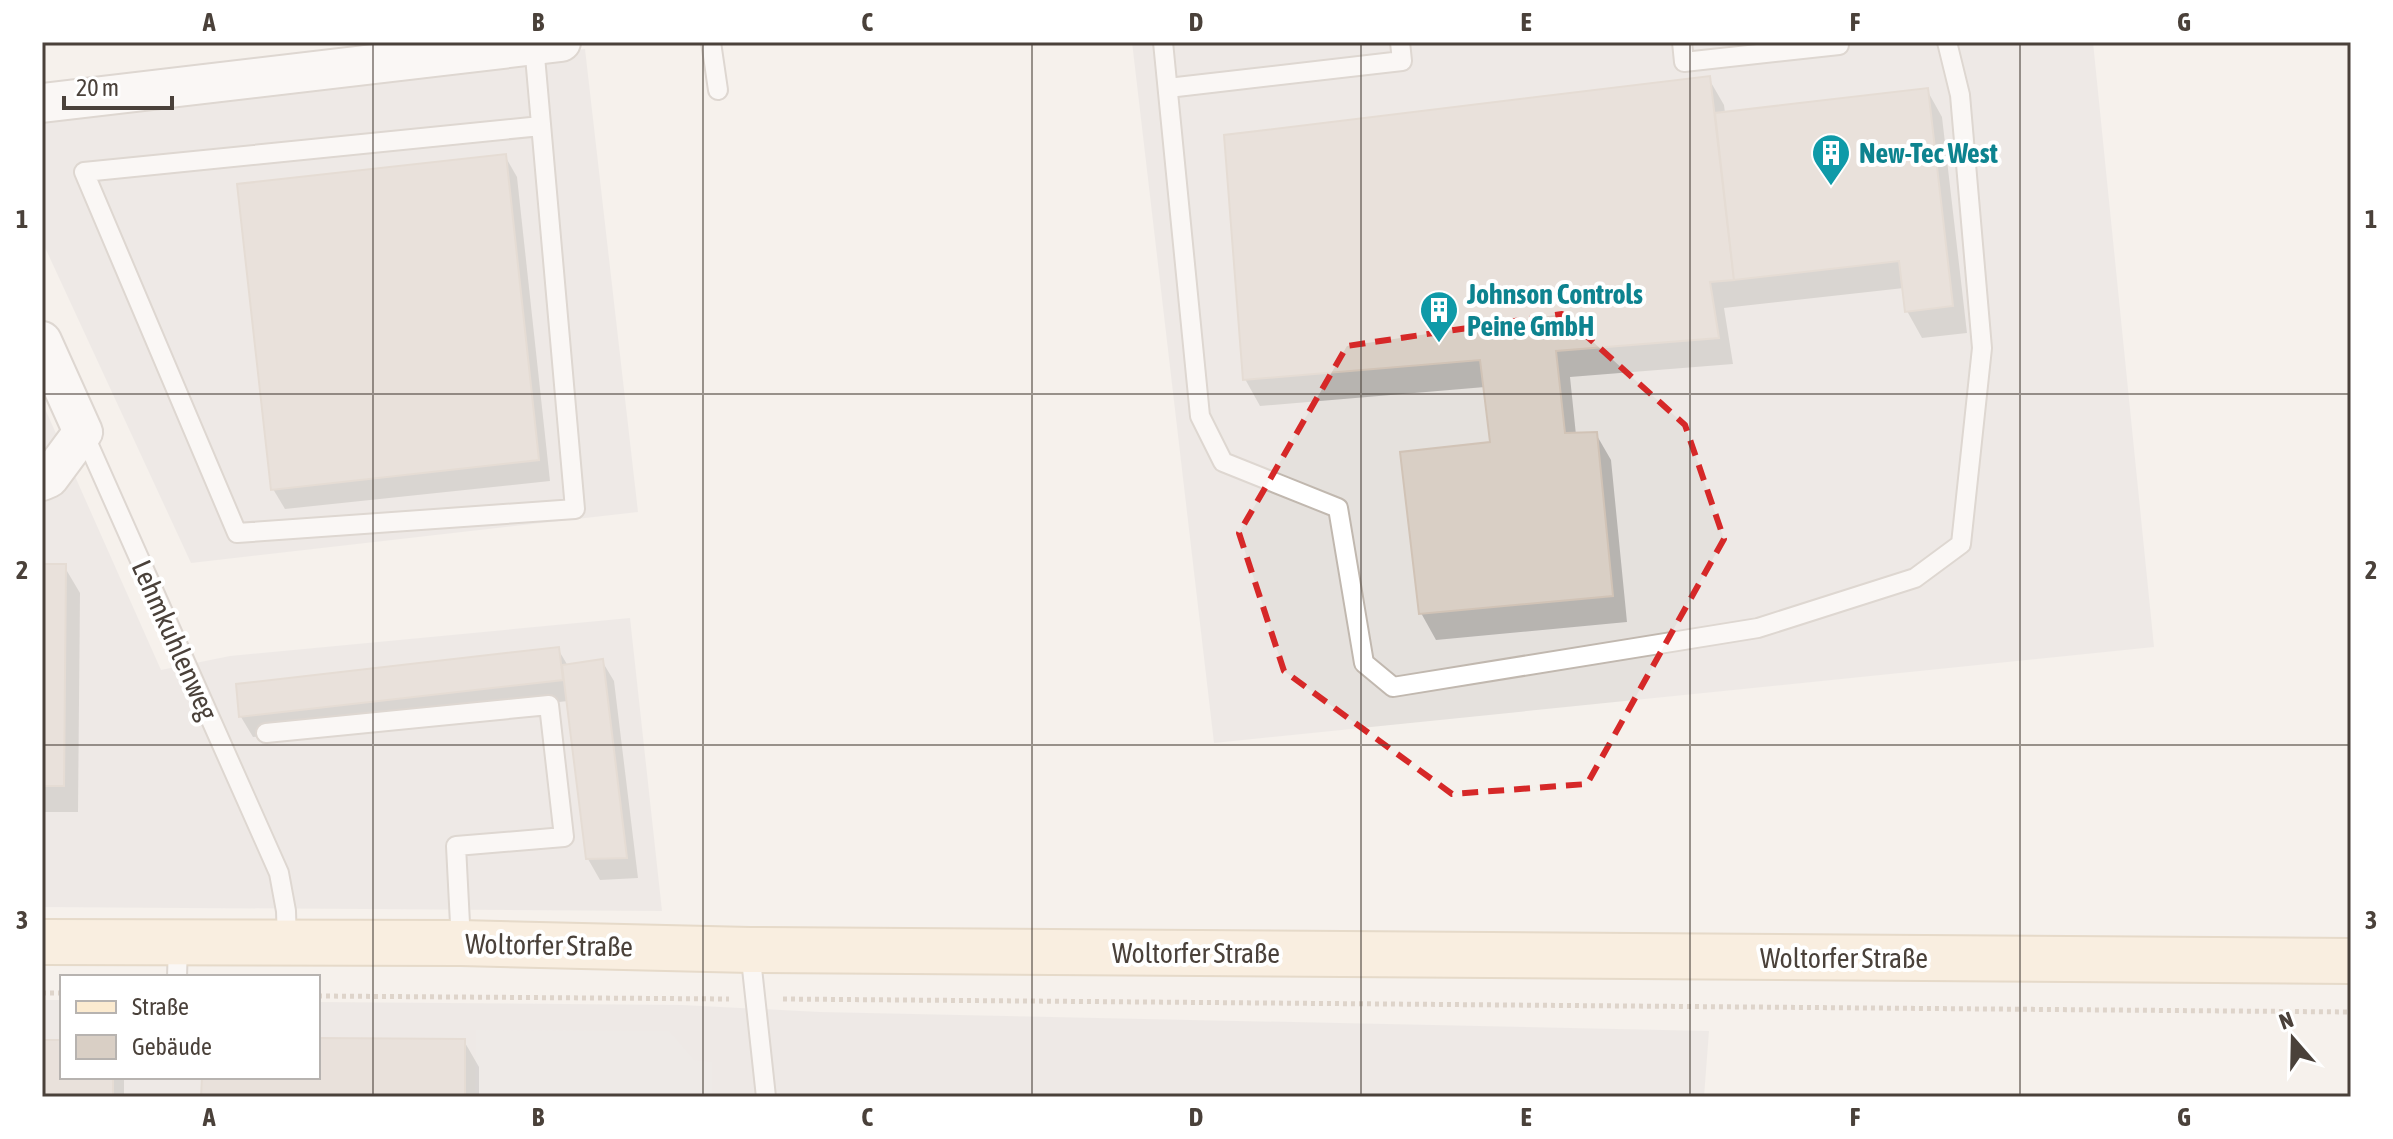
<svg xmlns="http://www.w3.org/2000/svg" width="2393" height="1139" viewBox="0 0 2393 1139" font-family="'Asap Condensed',sans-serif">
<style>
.industrial{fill:#e5e1dd}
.parking{fill:#e5e2e0}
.shadow{fill:#0003}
.building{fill:#d9cfc5;stroke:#d1c3b6;stroke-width:2}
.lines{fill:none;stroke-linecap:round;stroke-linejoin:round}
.service-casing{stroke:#c1b8af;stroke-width:22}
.minor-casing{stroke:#c1b8af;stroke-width:42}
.secondary-casing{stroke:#d2be9e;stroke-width:48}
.path{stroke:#c2b2a1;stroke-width:5;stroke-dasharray:4 4;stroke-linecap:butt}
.service{stroke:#fff;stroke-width:18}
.minor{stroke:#fff;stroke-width:38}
.secondary{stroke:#fcebd0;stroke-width:44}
.marked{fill:none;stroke:#d62828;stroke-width:6;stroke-dasharray:16 10;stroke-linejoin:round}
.grid{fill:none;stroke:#4a413a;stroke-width:2;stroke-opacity:0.55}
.labels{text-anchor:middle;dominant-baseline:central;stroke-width:8;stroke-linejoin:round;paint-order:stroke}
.culture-label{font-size:28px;font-weight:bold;fill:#0d838f;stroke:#fff;text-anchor:start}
.street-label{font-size:28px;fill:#4a413a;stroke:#fff}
.neatline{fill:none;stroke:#4a413a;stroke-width:3}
.grid-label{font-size:26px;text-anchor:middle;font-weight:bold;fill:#4a413a}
</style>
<rect width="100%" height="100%" fill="#f5f1ec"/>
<g class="industrial">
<path d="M 1132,42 L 2093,42 L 2154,647 L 1214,743 Z"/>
<path d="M 585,49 L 638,512 L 191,563 L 42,241 L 42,118 Z"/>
<path d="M 42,402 L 161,670 L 230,656 L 630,618 L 662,911 L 42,907 Z"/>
<path d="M 42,1000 L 62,1000 L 62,1077 L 318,1077 L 318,1002 L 682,1005 L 820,1012 L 1709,1031 L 1704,1097 L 42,1097 Z"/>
</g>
<path class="parking" d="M 476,1030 L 669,1031 L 694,1060 L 712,1062 L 712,1097 L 475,1097 Z"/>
<g class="shadow">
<path d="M 1709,79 L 1724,105 L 1725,113 L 1927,90 L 1942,117 L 1967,333 L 1922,338 L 1907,311 L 1904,288 L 1724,308 L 1733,364 L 1570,377 L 1576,435 L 1596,434 L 1611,460 L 1627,622 L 1436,640 L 1421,613 L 1492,443 L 1485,387 L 1260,406 L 1245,379 Z"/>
<path d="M 505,156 L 517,177 L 550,481 L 285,509 L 273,489 Z"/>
<path d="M 42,566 L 64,566 L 80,593 L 78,812 L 42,812 Z"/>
<path d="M 558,649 L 568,666 L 602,661 L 614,681 L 638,878 L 600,880 L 588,859 L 568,701 L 253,737 L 241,717 L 238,686 Z"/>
<path d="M 318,1040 L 464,1041 L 479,1067 L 479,1097 L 203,1097 L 204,1077 L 318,1077 Z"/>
<path d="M 42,1042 L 62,1042 L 62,1077 L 124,1077 L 124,1097 L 42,1097 Z"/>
</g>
<g class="building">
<path d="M 1710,76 L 1734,280 L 1710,282 L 1719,338 L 1556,351 L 1565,433 L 1597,432 L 1613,596 L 1419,614 L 1400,452 L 1490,442 L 1480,360 L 1243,380 L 1224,135 Z"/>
<path d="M 1928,88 L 1953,306 L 1905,312 L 1899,261 L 1734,280 L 1715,113 Z"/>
<path d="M 506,154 L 539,460 L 271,490 L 237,184 Z"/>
<path d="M 42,564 L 66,564 L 64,786 L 42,786 Z"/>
<path d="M 559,647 L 563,680 L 239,717 L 236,684 Z"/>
<path d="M 603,659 L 627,858 L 586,859 L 562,665 Z"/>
<path d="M 318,1038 L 465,1039 L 465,1097 L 201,1097 L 202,1077 L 318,1077 Z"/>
<path d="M 42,1040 L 62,1040 L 62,1077 L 113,1077 L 113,1097 L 42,1097 Z"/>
</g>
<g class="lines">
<defs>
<g id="service">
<path d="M 711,42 L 718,90"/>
<path d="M 1163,42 L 1200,416 L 1223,462 L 1338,508 L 1364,663 L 1393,687 L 1758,628 L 1915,578 L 1961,544 L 1982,348 L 1960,95 L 1947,42"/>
<path d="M 1682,42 L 1684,62 L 1839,45"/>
<path d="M 534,45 L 575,509 L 237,533 L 84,172 L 541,126"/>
<path d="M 1168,88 L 1402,61 L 1400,42"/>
<path d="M 83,432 L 279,873 L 286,911 L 287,943"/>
<path d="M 266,733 L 549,705 L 564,837 L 456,846 L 461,943"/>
<path d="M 750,950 L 766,1097"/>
<path d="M 177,977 L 178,943"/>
</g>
<g id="minor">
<path d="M 42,103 L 561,42"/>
<path d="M 42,341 L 83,432 L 49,478 L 42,481"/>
</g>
<path id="secondary" d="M 42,942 L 461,943 L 750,950 L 2351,961"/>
</defs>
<use href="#service" class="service-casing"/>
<use href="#minor" class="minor-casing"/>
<use href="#secondary" class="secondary-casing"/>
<g class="path">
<path d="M 42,993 L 62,993"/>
<path d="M 318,996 L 729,999"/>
<path d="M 783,999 L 2351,1012"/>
</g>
<use href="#service" class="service"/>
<use href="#minor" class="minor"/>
<use href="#secondary" class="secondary"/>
</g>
<path d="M0 0H2393V1139H0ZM 1562,314 L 1685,425 L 1724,539 L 1587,784 L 1452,794 L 1284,671 L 1239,533 L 1347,346 Z" fill="#f5f1ec" fill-opacity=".55" fill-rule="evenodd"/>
<path class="marked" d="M 1562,314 L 1685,425 L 1724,539 L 1587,784 L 1452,794 L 1284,671 L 1239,533 L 1347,346 Z"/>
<path class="grid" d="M 373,42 L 373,1097M 703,42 L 703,1097M 1032,42 L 1032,1097M 1361,42 L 1361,1097M 1690,42 L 1690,1097M 2020,42 L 2020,1097M 42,394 L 2351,394M 42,745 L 2351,745"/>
<defs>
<symbol id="building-pin" viewBox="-11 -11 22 30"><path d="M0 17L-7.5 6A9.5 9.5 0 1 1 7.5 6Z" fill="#0f9aa8" stroke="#fff"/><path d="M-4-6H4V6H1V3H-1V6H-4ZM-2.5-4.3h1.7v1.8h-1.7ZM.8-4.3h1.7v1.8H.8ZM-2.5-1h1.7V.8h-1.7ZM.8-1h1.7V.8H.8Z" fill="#fff"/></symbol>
</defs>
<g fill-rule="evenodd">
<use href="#building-pin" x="1809" y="131" width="44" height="60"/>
<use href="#building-pin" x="1417" y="288" width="44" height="60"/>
</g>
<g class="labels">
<g class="culture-label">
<text x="1859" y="153">New-Tec West</text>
<text x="1467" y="294">Johnson Controls<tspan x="1467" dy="32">Peine GmbH</tspan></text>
</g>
<g class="street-label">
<text transform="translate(175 640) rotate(66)">Lehmkuhlenweg</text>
<text transform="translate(549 945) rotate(1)">Woltorfer Straße</text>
<text x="1196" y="953">Woltorfer Straße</text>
<text x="1844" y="958">Woltorfer Straße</text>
</g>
</g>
<rect width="2393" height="1139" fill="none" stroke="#ffffff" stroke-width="88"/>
<rect x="60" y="975" width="260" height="104" fill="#ffffff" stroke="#b7b3b0" stroke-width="2"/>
<rect x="76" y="1001" width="40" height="12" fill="#fcebd0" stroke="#b7b3b0" stroke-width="2"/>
<text x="132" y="1015" font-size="24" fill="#4a413a">Straße</text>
<rect x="76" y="1035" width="40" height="24" fill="#d9cfc5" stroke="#b7b3b0" stroke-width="2"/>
<text x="132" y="1055" font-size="24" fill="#4a413a">Gebäude</text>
<g transform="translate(2293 1039) rotate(340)" stroke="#ffffff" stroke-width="6" paint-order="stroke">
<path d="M0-6L14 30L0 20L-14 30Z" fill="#4a413a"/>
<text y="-12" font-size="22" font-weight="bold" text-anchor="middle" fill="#4a413a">N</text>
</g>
<path d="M64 96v12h108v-12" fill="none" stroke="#4a413a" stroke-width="4"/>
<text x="76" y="96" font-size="24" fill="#4a413a" stroke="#ffffff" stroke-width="6" paint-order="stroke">20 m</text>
<rect x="44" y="44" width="2305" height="1051" class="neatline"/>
<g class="grid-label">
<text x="209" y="31">A</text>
<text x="538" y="31">B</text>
<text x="867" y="31">C</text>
<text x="1196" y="31">D</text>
<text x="1526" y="31">E</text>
<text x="1855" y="31">F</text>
<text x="2184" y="31">G</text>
<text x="22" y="228">1</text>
<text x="2371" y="228">1</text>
<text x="22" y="579">2</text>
<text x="2371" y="579">2</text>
<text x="22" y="929">3</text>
<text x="2371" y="929">3</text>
<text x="209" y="1126">A</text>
<text x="538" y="1126">B</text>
<text x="867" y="1126">C</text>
<text x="1196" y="1126">D</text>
<text x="1526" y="1126">E</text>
<text x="1855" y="1126">F</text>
<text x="2184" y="1126">G</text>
</g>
</svg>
